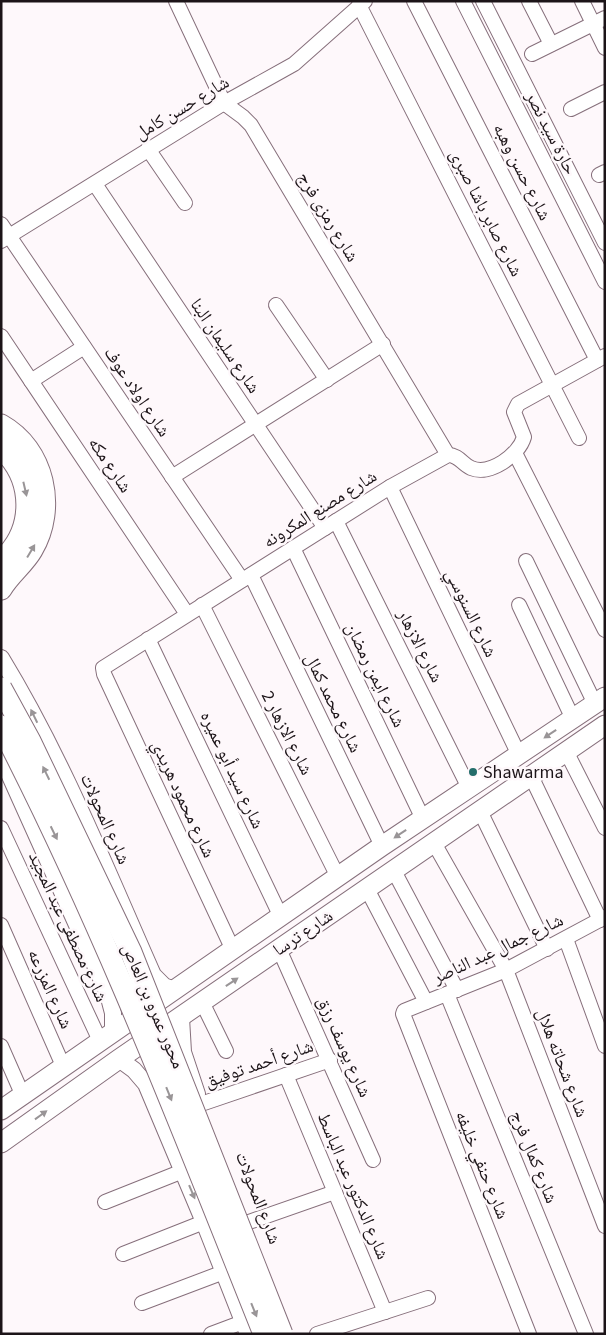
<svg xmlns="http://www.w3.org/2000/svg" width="606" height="1335" viewBox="0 0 606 1335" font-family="'Source Sans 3','Noto Naskh Arabic',sans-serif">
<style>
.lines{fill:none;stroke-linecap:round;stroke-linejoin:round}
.minor-casing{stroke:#866f7b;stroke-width:16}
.tertiary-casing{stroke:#866f7b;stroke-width:18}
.secondary-casing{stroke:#866f7b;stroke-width:21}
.primary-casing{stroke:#866f7b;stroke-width:23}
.minor{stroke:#fff;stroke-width:14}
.tertiary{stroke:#fff;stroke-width:16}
.secondary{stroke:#fff;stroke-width:19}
.primary{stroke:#fff;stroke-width:21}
.primary-bridge-casing{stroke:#866f7b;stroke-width:23;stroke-linecap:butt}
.primary-bridge{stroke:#fff;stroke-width:21}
.oneway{fill:#999597}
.poi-dot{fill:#246e6b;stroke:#fef8fb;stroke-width:2}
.labels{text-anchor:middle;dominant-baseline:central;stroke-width:5;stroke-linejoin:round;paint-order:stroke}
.street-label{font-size:18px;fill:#1c1418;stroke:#fef8fb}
.poi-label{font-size:18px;fill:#1c1418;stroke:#fef8fb;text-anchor:start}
</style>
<rect width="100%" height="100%" fill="#fef8fb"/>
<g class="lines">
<defs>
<g id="minor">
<path d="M 176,1 L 224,103 L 243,117 L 251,125 L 448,455"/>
<path d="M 414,1 L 597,360"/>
<path d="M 463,1 L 605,282"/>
<path d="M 483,1 L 605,243"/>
<path d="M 529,1 L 551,44"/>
<path d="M 582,1 L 605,48"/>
<path d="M 359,5 L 579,438"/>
<path d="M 532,54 L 605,18"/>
<path d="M 571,109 L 605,92"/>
<path d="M 148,149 L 185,203"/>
<path d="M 599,175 L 605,172"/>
<path d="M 95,184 L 325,528"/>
<path d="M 1,224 L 242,580"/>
<path d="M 1,241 L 224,103 L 294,64 L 365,1"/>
<path d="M 276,305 L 327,380"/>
<path d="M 1,336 L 187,614"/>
<path d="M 31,381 L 84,347"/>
<path d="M 515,453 L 605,630"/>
<path d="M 172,477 L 383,344"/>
<path d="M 390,487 L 519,755"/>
<path d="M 336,521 L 469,788"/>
<path d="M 293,548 L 423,819"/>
<path d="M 526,561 L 595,704"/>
<path d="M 251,575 L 382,846"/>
<path d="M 202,605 L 338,877"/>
<path d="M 519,605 L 573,719"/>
<path d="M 148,639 L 281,917"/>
<path d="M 566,751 L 605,828"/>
<path d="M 531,776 L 600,920"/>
<path d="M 480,811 L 547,949"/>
<path d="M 1,828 L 101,1043"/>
<path d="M 434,843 L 506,970 L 605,1226"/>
<path d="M 394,871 L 457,990"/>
<path d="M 367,889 L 426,1002"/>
<path d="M 1,925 L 64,1068"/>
<path d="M 566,939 L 605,1046"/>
<path d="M 279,949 L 373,1160"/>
<path d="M 233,950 L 104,674 L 103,668 L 390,487 L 448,455 C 459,455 462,464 471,468 C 490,476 519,455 524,437 L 514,412 L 518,404 L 605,356"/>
<path d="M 447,994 L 586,1334"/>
<path d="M 202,1002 L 226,1051"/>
<path d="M 1,1046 L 23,1096"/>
<path d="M 286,1075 L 385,1312"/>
<path d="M 201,1104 L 330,1060"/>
<path d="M 105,1202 L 183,1171"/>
<path d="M 246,1223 L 335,1192"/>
<path d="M 123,1254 L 204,1222"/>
<path d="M 142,1303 L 224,1272"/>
<path d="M 211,1334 L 243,1322"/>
<path d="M 317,1334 L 428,1298"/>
<path d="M 529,1334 L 403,1014 L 404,1011 L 506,970 L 605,917"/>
</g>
<g id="tertiary">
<path d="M 1,658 C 62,758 106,869 153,975 L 164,986 L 174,990"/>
<path d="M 1,756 L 108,994 L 113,1013 L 113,1033"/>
<path d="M 181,1018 L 183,1052 L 197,1094"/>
<path d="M 119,1059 L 134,1070 L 146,1084 L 204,1222 L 248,1334"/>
</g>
<g id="secondary">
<path d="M 1,1110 L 382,846 L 605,697"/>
<path d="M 1,1143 L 119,1059 L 605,725"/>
</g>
<g id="primary">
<path d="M 1,425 C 44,449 57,508 32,550 C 24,564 10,574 1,589"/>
<path d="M 1,448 C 35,479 36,530 1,561"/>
</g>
</defs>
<use href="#minor" class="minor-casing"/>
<use href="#tertiary" class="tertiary-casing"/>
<use href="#secondary" class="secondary-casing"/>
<use href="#primary" class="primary-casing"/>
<use href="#minor" class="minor"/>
<use href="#tertiary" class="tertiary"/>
<use href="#secondary" class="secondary"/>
<use href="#primary" class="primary"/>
<defs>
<g id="primary-bridge">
<path d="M 1,688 L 30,741 L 131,952 L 282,1334"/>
<path d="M 1,726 C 103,923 182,1129 264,1334"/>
</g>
</defs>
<use href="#primary-bridge" class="primary-bridge-casing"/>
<use href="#primary-bridge" class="primary-bridge"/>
</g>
<defs><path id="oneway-solid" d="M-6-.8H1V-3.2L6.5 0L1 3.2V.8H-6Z" transform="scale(1.25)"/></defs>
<g class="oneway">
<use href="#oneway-solid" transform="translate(25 489) rotate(77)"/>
<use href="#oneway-solid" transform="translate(31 551) rotate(-59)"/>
<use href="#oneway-solid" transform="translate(34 716) rotate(-116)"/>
<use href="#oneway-solid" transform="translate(550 734) rotate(146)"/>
<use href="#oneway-solid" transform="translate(46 773) rotate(-116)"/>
<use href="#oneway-solid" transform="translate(54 833) rotate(64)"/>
<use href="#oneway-solid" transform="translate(400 834) rotate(146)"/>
<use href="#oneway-solid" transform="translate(232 982) rotate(-34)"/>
<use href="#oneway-solid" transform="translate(169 1094) rotate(68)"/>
<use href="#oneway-solid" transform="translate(41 1115) rotate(-36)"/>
<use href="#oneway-solid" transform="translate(192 1192) rotate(67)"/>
<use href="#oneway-solid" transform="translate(254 1310) rotate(68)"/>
</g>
<circle class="poi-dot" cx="473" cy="772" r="5"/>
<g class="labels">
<g class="street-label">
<text transform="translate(182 108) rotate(-31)">شارع حسن كامل</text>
<text transform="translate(551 133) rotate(63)">حارة سيد نصر</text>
<text transform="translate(522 172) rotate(63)">شارع حسن وهبه</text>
<text transform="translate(486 213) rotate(63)">شارع صابر باشا صبرى</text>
<text transform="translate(328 217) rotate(59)">شارع رمزى فرج</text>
<text transform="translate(225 346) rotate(56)">شارع سليمان البنا</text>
<text transform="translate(137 392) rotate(56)">شارع اولاد عوف</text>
<text transform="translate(110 465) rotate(56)">شارع مكه</text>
<text transform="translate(320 509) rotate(-32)">شارع مصنع المكرونه</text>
<text transform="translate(471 613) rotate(64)">شارع السنوسي</text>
<text transform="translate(420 646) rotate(63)">شارع الازهار</text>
<text transform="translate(375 675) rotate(64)">شارع ايمن رمضان</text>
<text transform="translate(333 703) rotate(64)">شارع محمد كمال</text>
<text transform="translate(287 733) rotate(63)">شارع الازهار 2</text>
<text transform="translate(232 770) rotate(65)">شارع سيد أبو عميره</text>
<text transform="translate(183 799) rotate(65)">شارع محمود هريدي</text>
<text transform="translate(105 819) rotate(66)">شارع المحولات</text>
<text transform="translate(68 927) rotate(65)">شارع مصطفى عبد المجيد</text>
<text transform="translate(303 933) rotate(-34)">شارع ترسا</text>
<text transform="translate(498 949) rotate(-25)">شارع جمال عبد الناصر</text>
<text transform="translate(50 989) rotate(66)">شارع المزرعه</text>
<text transform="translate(153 1006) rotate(67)">محور عمرو بن العاص</text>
<text transform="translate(344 1047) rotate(66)">شارع يوسف رزق</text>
<text transform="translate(562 1063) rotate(69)">شارع شحاته هلال</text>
<text transform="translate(259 1064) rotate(-19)">شارع أحمد توفيق</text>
<text transform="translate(534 1157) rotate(68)">شارع كمال فرج</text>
<text transform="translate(482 1165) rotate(68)">شارع حنفي خليفه</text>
<text transform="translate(353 1186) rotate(67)">شارع الدكتور عبد الباسط</text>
<text transform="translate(258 1198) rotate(69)">شارع المحولات</text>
</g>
<g class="poi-label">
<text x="483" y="772">Shawarma</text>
</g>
</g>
<rect width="606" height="1335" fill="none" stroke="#1c1418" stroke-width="5"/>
</svg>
